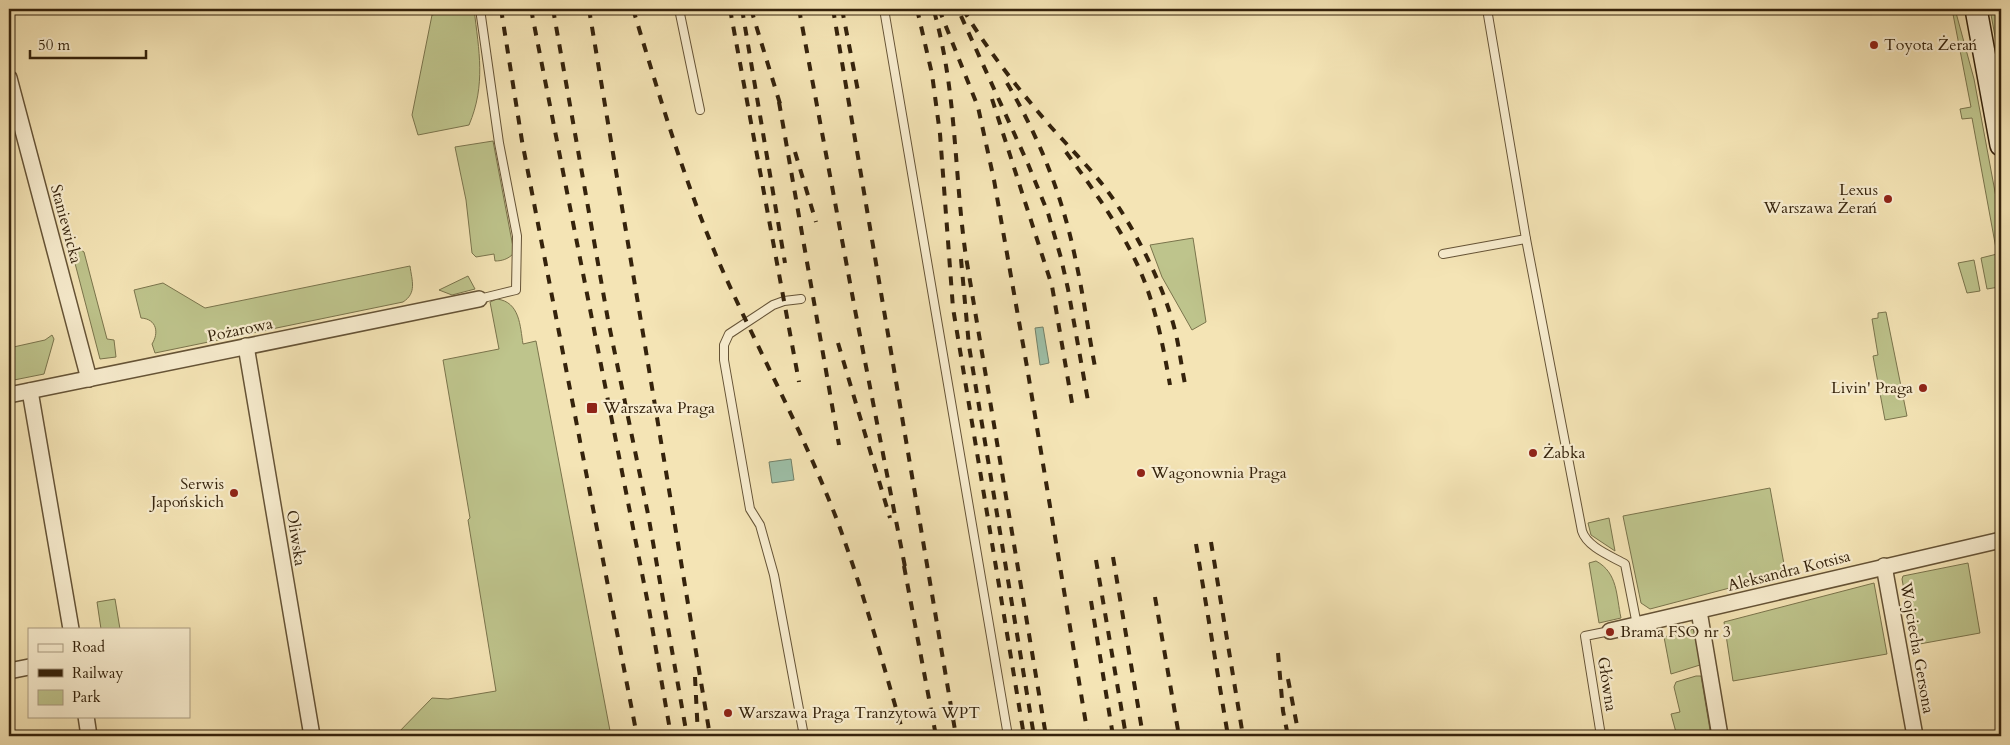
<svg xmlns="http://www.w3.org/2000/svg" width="2010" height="745" viewBox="0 0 2010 745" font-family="Cardo,serif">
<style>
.green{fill:#bec48c;stroke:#7a744c}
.water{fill:#9dbfa7;stroke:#738169}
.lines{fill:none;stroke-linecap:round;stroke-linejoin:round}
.lane-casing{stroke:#655336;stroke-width:10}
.street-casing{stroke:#655336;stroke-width:18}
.secondary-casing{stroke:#35230c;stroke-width:24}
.lane{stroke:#f8edcf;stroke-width:8}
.street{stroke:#f8edcf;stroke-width:15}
.secondary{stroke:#f8edcf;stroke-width:21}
.rail{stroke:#35230c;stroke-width:4;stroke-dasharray:9 9;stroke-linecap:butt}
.poi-dot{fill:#8f2418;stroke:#f8edcf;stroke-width:2}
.labels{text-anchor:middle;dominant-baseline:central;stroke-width:4.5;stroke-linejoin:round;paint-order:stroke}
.poi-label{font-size:16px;fill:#35230c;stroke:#f8edcf;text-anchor:start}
.street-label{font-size:16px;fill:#35230c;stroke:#f8edcf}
</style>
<rect width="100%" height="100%" fill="#f4e4b5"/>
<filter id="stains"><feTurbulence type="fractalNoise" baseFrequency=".004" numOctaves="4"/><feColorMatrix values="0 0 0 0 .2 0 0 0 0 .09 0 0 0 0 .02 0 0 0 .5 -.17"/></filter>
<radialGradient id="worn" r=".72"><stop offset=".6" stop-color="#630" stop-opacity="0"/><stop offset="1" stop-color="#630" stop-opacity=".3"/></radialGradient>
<g class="green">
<path d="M 455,9 L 474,9 C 479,51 486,85 469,125 L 418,135 L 412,115 L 432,15 Z"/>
<path d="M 1952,9 L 1955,9 L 1974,79 L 2001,224 L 2001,298 L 1999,287 L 1987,289 L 1981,258 L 1997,254 L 1972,118 L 1962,119 L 1960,109 L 1971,107 Z"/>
<path d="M 1990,9 L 2000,9 L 2001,69 Z"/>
<path d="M 493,141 L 513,247 L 513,254 C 508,259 502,261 495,261 L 494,254 L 476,257 L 472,253 L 466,200 L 455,147 Z"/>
<path d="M 1193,238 L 1206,322 L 1192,330 L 1162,277 L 1150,245 Z"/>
<path d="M 77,247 L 84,252 L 107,339 L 114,340 L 116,357 L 100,359 L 71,248 Z"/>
<path d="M 1974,260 L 1980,291 L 1967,293 L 1958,263 Z"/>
<path d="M 410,266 C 412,281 417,293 403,302 L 155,353 L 152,344 C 159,333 157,319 141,318 L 134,290 L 163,283 L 205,308 Z"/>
<path d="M 468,276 L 475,289 L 452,295 L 439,290 Z"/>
<path d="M 497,299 C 520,302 520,326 523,344 L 536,341 L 611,736 L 395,736 L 432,698 L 448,699 L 496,691 L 468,520 L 470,518 L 443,360 L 499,349 L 490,302 Z"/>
<path d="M 1886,312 L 1907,416 L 1885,420 L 1873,356 L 1878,355 L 1872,319 L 1878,318 L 1878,313 Z"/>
<path d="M 52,335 L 54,339 L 44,374 L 9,381 L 9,348 L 45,340 Z"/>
<path d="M 1770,488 L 1784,564 L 1783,569 L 1775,576 L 1650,609 L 1641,603 L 1623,516 Z"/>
<path d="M 1609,518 L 1615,551 L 1591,535 L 1588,523 Z"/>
<path d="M 1596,561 C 1618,573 1616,595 1621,618 L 1599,623 L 1589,563 Z"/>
<path d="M 1968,563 L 1980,633 L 1914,645 L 1902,579 L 1903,576 Z"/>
<path d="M 1874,583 L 1887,654 L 1733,681 L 1724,622 Z"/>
<path d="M 115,599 L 120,629 L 101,629 L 97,602 Z"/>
<path d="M 1694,629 L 1700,665 L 1671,674 L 1664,637 Z"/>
<path d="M 1696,676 L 1701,676 L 1711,736 L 1677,736 L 1671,714 L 1680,712 L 1674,687 L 1676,682 Z"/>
</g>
<g class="water">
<path d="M 1043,327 L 1049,363 L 1040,365 L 1035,328 Z"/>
<path d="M 791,459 L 794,480 L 772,483 L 769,462 Z"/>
</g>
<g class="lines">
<defs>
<g id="lane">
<path d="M 679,9 L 700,110"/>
<path d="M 884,9 L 1008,736"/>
<path d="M 1526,239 L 1582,531 C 1587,547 1611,556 1625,564 L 1637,625"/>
<path d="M 1443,254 L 1526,239 L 1487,9"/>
<path d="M 479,299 L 516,290 L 517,236 L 499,143 L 480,9"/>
<path d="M 801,299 L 784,301 L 773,305 L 729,334 L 724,345 L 724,360 L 750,509 L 760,525 L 774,575 L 804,736"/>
<path d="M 1601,736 L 1585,636 L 1610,631"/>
</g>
<g id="street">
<path d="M 9,78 L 89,379"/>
<path d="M 246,346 L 312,736"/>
<path d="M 30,391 L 71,629"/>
<path d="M 9,395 L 479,299"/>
<path d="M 1884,566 L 1915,736"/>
<path d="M 1699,611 L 1720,736"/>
<path d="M 1610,631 L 2001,540"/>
<path d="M 9,671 L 29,667"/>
<path d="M 86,716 L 89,736"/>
</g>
<path id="secondary" d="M 1976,9 L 2001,145"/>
</defs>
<use href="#lane" class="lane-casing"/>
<use href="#street" class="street-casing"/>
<use href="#secondary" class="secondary-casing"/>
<use href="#lane" class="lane"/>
<use href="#street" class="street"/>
<use href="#secondary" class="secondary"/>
<g class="rail">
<path d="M 501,9 L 522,141 L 637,736"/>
<path d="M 531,9 L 649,609 L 671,736"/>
<path d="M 553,9 L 608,320 L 648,514 L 687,736"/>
<path d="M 589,9 L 710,736"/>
<path d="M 633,9 C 661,100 687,192 726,278 C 763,359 805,437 837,520 C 863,590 883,664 904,736"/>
<path d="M 730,9 L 799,382"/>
<path d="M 742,9 L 785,263"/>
<path d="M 751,9 L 781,107"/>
<path d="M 799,9 L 856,315 L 906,572"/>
<path d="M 833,9 L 956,736"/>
<path d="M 842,9 L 858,91"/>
<path d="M 917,9 L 932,74 L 940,134 L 953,308 L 1024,736"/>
<path d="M 939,9 L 978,107 L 994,180 L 1027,367 L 1088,736"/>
<path d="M 963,9 C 988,51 1019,90 1051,127 C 1070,148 1089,167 1106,189 C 1135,228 1167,291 1177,339 C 1180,354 1182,369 1185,384"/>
<path d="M 934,11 C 957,92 954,174 966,257 L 1046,736"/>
<path d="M 961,16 L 1028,164 L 1048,213 L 1061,258 L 1068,289 L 1088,401"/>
<path d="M 1007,83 C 1039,137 1062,195 1075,257 C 1083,293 1088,330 1095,367"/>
<path d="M 992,99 L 1052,286 L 1072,403"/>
<path d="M 779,102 L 839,445"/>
<path d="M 795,152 L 816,222"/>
<path d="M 1066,152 C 1093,189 1119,225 1138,266 C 1155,303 1163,345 1170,385"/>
<path d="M 961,259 L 969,346 L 1034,736"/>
<path d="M 838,343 L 890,518"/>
<path d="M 1211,542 L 1243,736"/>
<path d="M 1196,544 L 1228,736"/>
<path d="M 1113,557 L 1143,736"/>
<path d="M 1096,560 L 1126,736"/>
<path d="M 904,566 L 936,736"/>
<path d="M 1155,597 L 1179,736"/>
<path d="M 1091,601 L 1113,736"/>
<path d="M 1278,653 L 1283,711 L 1288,736"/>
<path d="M 695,677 L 698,736"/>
<path d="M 1288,679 L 1299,736"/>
</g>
</g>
<g class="poi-dot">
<circle cx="1874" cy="45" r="5"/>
<circle cx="1888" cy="199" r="5"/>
<circle cx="1923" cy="388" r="5"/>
<rect x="586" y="402" width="12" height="12" rx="2.5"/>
<circle cx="1533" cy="453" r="5"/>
<circle cx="1141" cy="473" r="5"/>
<circle cx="234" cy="493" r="5"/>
<circle cx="1610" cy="632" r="5"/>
<circle cx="728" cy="713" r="5"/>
</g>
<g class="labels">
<g class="poi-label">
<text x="1884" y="45">Toyota Żerań</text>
<text x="1878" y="190" text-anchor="end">Lexus<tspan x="1878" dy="18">Warszawa Żerań</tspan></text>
<text x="1913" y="388" text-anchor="end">Livin' Praga</text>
<text x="603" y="408">Warszawa Praga</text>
<text x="1543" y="453">Żabka</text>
<text x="1151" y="473">Wagonownia Praga</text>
<text x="224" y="484" text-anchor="end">Serwis<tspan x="224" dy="18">Japońskich</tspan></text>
<text x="1620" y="632">Brama FSO nr 3</text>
<text x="738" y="713">Warszawa Praga Tranzytowa WPT</text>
</g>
<g class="street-label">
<text transform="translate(66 224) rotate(75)">Staniewicka</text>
<text transform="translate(240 330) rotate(-12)">Pożarowa</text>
<text transform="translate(296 538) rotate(81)">Oliwska</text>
<text transform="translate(1789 571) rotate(-14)">Aleksandra Kotsisa</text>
<text transform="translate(1917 648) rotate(80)">Wojciecha Gersona</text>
<text transform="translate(1607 684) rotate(81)">Główna</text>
</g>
</g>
<rect width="2010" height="745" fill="none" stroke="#f4e4b5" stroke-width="30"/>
<rect x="10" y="10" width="1990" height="725" fill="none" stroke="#35230c" stroke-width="2.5"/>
<rect x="15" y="15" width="1980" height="715" fill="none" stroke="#35230c"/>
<rect x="28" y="628" width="162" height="90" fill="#f8edcf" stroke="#aa9c81"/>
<rect x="38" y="644" width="25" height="8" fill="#f8edcf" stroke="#aa9c81"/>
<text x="72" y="652" font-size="15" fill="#35230c">Road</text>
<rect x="38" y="669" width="25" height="8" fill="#35230c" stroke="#aa9c81"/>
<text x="72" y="678" font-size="15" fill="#35230c">Railway</text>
<rect x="38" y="690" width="25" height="15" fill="#bec48c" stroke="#aa9c81"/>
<text x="72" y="702" font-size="15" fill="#35230c">Park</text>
<path d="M30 50v8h116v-8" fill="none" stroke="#35230c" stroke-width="2.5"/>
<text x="38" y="50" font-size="15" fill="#35230c" stroke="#f8edcf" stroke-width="4" paint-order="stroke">50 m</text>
<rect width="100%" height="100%" filter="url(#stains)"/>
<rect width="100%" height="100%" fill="url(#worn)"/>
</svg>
